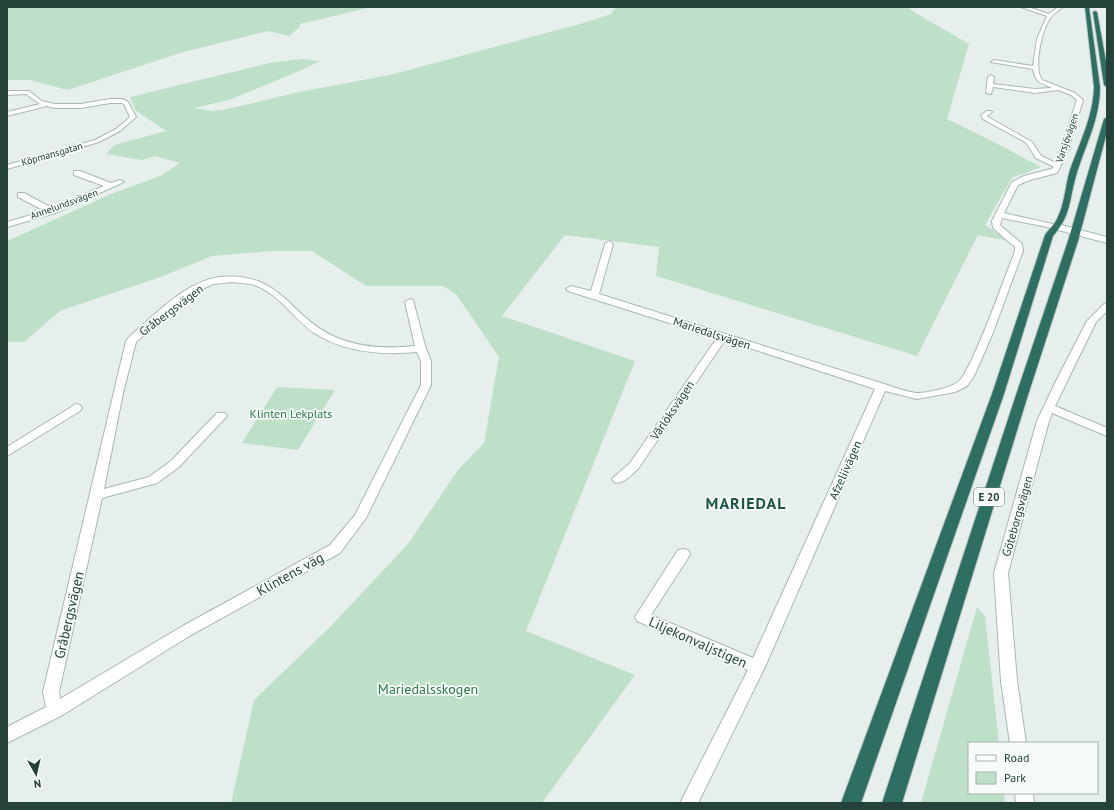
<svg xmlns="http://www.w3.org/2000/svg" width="1114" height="810" viewBox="0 0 1114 810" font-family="'PT Sans',sans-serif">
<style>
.green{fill:#bfe0c8}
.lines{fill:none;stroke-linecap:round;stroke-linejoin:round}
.street-casing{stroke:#a8b8b2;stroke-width:2}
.secondary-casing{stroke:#a4bbb3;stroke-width:2}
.highway-casing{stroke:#c2cac8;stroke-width:2}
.street{fill:#fff;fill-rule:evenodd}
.secondary{fill:#fff;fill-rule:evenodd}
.highway{fill:#2f6f62;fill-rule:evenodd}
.labels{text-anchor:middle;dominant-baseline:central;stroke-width:3.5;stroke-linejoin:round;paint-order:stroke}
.far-street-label{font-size:10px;fill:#24423a;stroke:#f7fbf9}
.shield{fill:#f7fbf9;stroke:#637a73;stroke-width:1}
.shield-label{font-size:11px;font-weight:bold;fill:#24423a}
.street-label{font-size:12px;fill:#24423a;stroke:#f7fbf9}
.park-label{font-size:12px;fill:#2d7a4b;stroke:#f7fbf9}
.near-street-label{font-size:14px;fill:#24423a;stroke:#f7fbf9}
.near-park-label{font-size:14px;fill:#2d7a4b;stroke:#f7fbf9}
.district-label{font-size:16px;font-weight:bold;letter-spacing:1px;fill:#1f5548;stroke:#f7fbf9}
</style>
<rect width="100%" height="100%" fill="#e6efeb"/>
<g class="green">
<path d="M 7,7 L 372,7 L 300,24 L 300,27 L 289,36 L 268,31 L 180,53 L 68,90 L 30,80 L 7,80 Z"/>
<path d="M 616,7 L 908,7 L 914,12 L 969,44 L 947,119 L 994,142 L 1041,167 L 1012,178 L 985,225 L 1008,241 L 978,235 L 917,356 L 656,276 L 659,247 L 565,235 L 502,316 L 635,361 L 526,631 L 635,675 L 542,803 L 231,803 L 254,700 L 330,627 L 408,544 L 458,470 L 484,443 L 499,357 L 456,294 L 443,286 L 366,286 L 312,251 L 270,251 L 212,256 L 163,276 L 60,311 L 24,342 L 7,342 L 7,241 L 111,194 L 160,176 L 180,163 L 155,156 L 142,160 L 106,154 L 114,145 L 166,131 L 135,110 L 130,97 L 269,63 L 302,59 L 320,61 L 304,69 L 229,100 L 194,108 L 212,111 L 223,110 L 299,92 L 390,75 L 587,22 L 611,14 Z"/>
<path d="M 277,387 L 335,390 L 298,450 L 242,443 Z"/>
<path d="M 977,607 L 985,616 L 999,743 L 969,743 L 969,793 L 1004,793 L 1005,803 L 921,803 Z"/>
</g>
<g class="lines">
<defs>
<g id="street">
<path d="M 1021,7 L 1028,7 L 1049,14 L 1058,7 L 1063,7 C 1060,10 1054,13 1051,17 C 1042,29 1033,67 1042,80 L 1075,93 L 1083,100 L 1068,150 L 1060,167 L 1057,173 L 1030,180 L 1018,185 L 1004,213 L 1057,225 L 1061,227 L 1057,229 L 1002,218 L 1000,225 L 1022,244 L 1023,251 L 992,335 L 974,376 L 967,386 L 955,392 L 917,399 L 885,391 L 765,667 L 698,803 L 680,803 L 748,670 L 637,621 L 635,617 L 678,550 L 683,549 L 688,550 L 690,554 L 688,558 L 651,615 L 753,658 L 875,389 L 725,340 L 638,469 C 631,475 623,485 614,482 L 612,479 L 630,463 L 717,338 L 568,291 L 566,289 L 571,286 L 591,291 L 605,244 L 609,241 L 613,244 L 599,294 L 884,384 C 894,387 906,392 917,393 C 927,393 950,388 958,382 C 971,374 1007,271 1015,251 L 1015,247 L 993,228 L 992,221 L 1012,182 L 1024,176 L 1051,169 L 1054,167 L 1036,158 L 1027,144 L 1025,142 L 983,119 L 981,115 L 987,111 L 991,111 L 992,112 L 987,116 L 988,117 L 1032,142 L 1041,156 L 1056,163 L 1077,100 L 1071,95 L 1058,90 L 1035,93 L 993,87 L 991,94 L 986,93 L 988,77 L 991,75 L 994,77 L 993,84 L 1035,89 L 1052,88 C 1041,83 1035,82 1033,69 L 991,62 L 994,60 L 1033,66 L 1037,39 L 1047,16 Z"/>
<path d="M 7,91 L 29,91 L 42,101 L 55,104 L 81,104 L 110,99 L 122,99 L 128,102 L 136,117 L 120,131 L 99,142 L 7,169 L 7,165 L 95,140 L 116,129 L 130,117 L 124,104 L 121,103 L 110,103 L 81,108 L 55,108 L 47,106 L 7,116 L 7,112 L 40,104 L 26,94 L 7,95 Z"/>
<path d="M 74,171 L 80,171 L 111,183 L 120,180 L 124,182 L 55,213 L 7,227 L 7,222 L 45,211 L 18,197 L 18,193 L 24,193 L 52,208 L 104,186 L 74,175 Z"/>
<path d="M 219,277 C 281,271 287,313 331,335 C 357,348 387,349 415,346 L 405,302 L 410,299 L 413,300 L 426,349 L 431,361 L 431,385 L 366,518 L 340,553 L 191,635 L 61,716 L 7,743 L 7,727 L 46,707 L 43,692 L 126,341 C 132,333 141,327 148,320 C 169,302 190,282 219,277 ZM 232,282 C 238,283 245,283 251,284 C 278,291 294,320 316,334 C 346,353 384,355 417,352 L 421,361 L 421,385 L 355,515 L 330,545 L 181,627 L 60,699 L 59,692 L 102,498 L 157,483 L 179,467 L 227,416 L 225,413 L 217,413 L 171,461 L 149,477 L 104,489 L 123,393 L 136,342 L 172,310 L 196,292 L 213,284 Z"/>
<path d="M 1107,303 L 1107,311 L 1096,322 L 1055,406 L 1107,428 L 1107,436 L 1052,413 L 1049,421 L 1008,573 L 1017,681 L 1026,743 L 1010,743 L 1001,681 L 994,573 L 1037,421 L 1057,379 L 1087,321 L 1104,304 Z"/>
<path d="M 76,404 L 80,405 L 82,408 L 80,411 L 7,456 L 7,447 Z"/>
<path d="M 1015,793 L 1033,793 L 1034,803 L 1016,803 Z"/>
</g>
<path id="secondary" d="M 1057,224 L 1107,237 L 1107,243 L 1054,229 L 1053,227 L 1054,225 Z"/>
<g id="highway">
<path d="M 1085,7 L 1089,7 L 1100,87 C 1100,120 1085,145 1076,176 C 1069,200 1071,216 1053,236 L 1004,394 L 861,803 L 841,803 L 992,394 L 1045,235 C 1048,230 1053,226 1056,221 C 1065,205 1065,186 1070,170 C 1080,142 1093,117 1094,87 Z"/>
<path d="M 1095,11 L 1097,12 L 1107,67 L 1107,87 L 1104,85 L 1093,12 Z"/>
<path d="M 1107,117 L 1107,132 L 1078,241 L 1028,395 L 902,803 L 882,803 L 1016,395 L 1068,241 L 1104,119 Z"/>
</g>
</defs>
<use href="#street" class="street-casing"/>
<use href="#secondary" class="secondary-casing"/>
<use href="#highway" class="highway-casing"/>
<use href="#street" class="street"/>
<use href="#secondary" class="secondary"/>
<use href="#highway" class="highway"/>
</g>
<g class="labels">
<g class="far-street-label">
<text transform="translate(1067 138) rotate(-71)">Varsjövägen</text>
<text transform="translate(52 154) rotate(-16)">Köpmansgatan</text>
<text transform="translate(64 204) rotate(-20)">Annelundsvägen</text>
</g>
<rect class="shield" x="974" y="488" width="30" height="18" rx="3"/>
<g class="shield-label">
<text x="989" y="497">E 20</text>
</g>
<g class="street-label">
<text transform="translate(171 310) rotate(-37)">Gråbergsvägen</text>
<text transform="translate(712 333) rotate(18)">Mariedalsvägen</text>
<text transform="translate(672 410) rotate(-56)">Vårlöksvägen</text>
<text transform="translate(845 470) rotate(-66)">Afzeliivägen</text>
<text transform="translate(1017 516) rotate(-74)">Göteborgsvägen</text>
</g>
<g class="park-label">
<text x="291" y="413">Klinten Lekplats</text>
</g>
<g class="near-street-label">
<text transform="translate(290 574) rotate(-29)">Klintens väg</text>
<text transform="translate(69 615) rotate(-77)">Gråbergsvägen</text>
<text transform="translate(698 642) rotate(24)">Liljekonvaljstigen</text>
</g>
<g class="near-park-label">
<text x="428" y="689">Mariedalsskogen</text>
</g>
<g class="district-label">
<text x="746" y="503">MARIEDAL</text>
</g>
</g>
<rect width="1114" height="810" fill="none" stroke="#24423a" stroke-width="16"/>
<rect x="968" y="742" width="130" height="52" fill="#f7fbf9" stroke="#a3b1ad"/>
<rect x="976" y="755" width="20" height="6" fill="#ffffff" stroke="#a3b1ad"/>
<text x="1004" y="762" font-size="12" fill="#24423a">Road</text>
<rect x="976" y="772" width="20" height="12" fill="#bfe0c8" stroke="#a3b1ad"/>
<text x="1004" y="782" font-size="12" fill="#24423a">Park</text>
<g transform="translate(36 774) rotate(172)" stroke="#f7fbf9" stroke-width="3" paint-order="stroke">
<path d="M0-3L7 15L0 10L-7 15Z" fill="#24423a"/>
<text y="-6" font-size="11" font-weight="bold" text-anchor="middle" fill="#24423a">N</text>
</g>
</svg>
